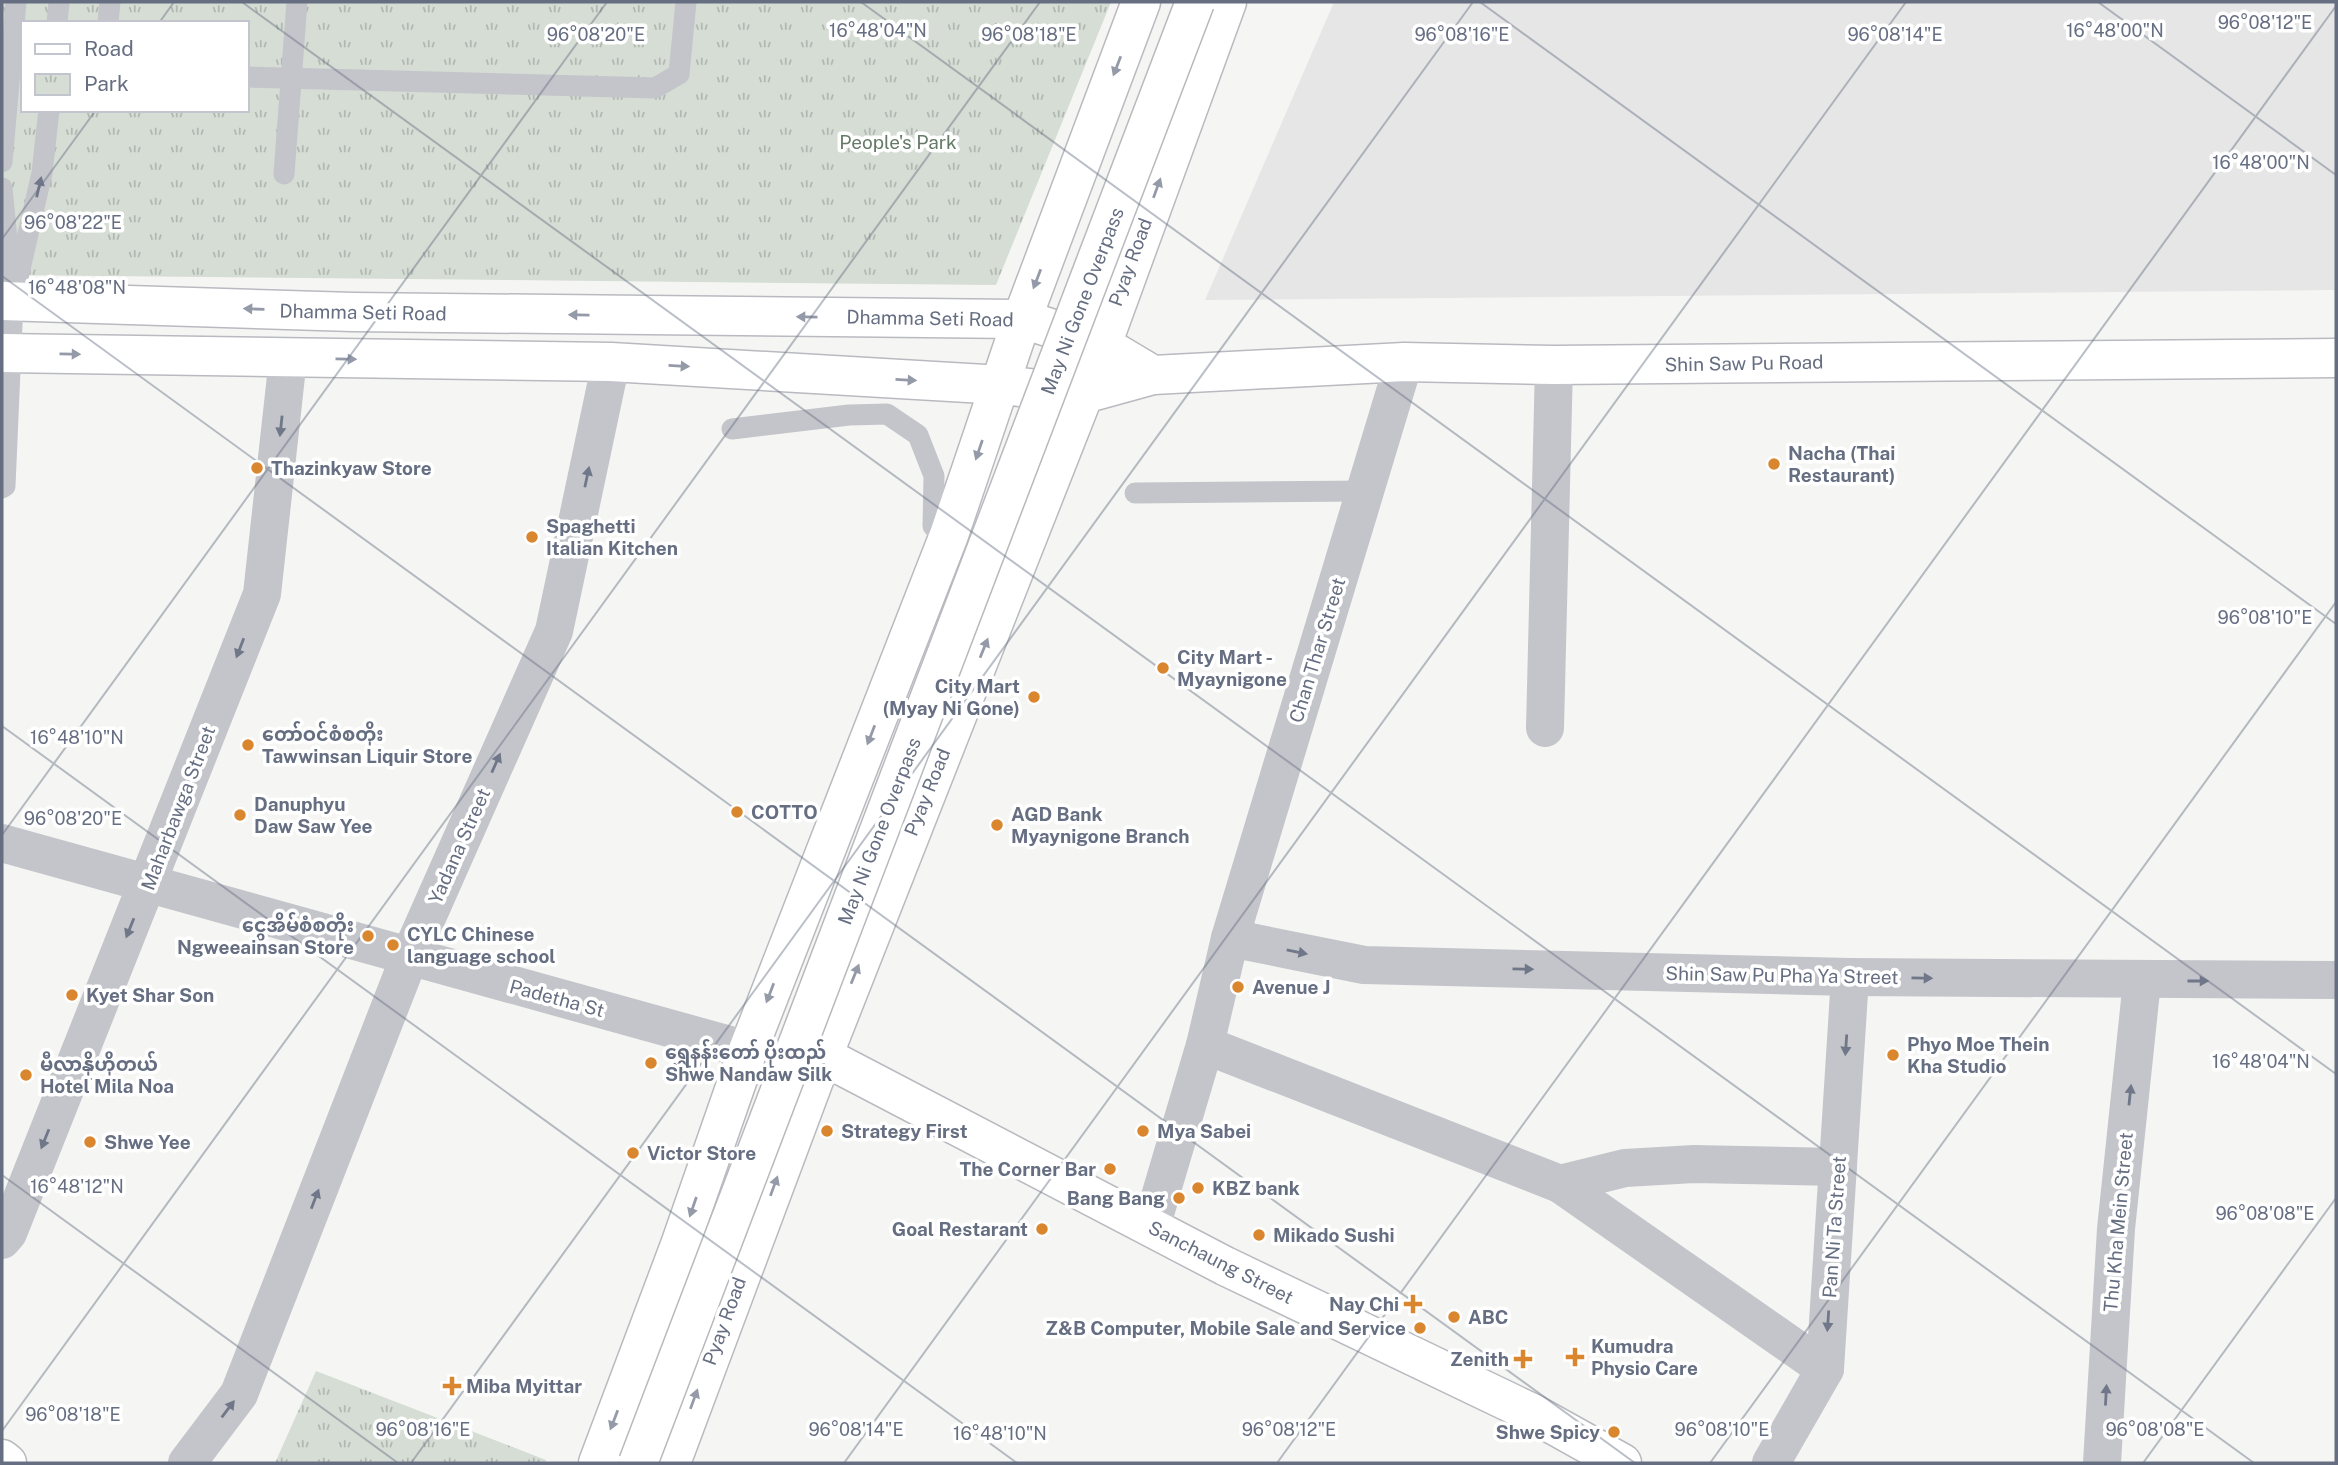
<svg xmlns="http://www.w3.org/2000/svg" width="2338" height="1465" viewBox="0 0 2338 1465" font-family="'Public Sans','Noto Sans Myanmar',sans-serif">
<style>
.built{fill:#e6e6e6}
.park{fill:url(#park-tufts);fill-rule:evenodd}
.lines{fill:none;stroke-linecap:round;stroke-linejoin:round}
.secondary-casing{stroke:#b8bac0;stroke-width:41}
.primary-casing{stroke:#b9babf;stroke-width:41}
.lane{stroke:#c4c5ca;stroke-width:21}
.street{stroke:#c4c5ca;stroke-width:38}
.secondary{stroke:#fff;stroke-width:38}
.primary{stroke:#fff;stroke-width:38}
.highway-bridge-casing{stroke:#b8b9bd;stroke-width:41;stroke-linecap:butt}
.highway-bridge{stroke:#fff;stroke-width:38}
.oneway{fill:#949aa8}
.oneway2{fill:#6f7789}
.ticks{fill:none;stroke:#666e82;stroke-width:2;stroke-opacity:0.45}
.poi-dot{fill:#da862e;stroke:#fff;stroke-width:2.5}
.labels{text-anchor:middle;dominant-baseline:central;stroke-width:7;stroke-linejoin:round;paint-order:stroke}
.park-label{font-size:19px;fill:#657a66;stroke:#fff}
.street-label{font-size:19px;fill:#666e82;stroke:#fff}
.poi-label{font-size:19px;font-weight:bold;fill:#666e82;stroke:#fff;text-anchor:start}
.ticks-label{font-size:18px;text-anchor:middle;fill:#666e82;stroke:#fff;stroke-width:7;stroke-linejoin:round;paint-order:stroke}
</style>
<defs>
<pattern id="park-tufts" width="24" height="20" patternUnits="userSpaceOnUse" patternTransform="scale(1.75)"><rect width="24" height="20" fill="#d5ddd4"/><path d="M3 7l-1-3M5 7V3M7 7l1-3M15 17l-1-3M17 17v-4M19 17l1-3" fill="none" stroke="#b1b7b1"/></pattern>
</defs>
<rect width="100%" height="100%" fill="#f5f6f3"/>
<path class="built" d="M 1334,2 L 2336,2 L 2336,290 L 1205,300 Z"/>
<g class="park">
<path d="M 2,2 L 1111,2 L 996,285 L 2,275 ZM 23,23 L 247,23 L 247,110 L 23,110 Z"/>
<path d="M 316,1371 L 546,1460 L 545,1463 L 275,1463 Z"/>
</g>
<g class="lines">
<defs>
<g id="secondary">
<path d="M 2,301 L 353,312 L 1022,319 L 1101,344 L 1153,375"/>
<path d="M 2,353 L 611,362 L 1002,385 L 1084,394 L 1153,375 L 1404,362 L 1554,365 L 2336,358"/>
<path d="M 823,1056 L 1225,1266 L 1534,1414 L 1622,1463"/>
</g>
<g id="primary">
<path d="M 2,1459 L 7,1463"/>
<path d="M 598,1463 L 680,1245 L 748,1050 L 949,535 L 1022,319 L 1141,2"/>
<path d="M 671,1463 L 823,1056 L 1084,394 L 1227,2"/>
</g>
</defs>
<use href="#secondary" class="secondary-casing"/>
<use href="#primary" class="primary-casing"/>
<g class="lane">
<path d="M 57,23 L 59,2"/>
<path d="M 108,23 L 110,2"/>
<path d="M 247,77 L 655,88 L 679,74 L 686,2"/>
<path d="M 2,162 L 16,2"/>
<path d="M 284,174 L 297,2"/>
<path d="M 2,188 L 13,301 L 5,486 L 2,488"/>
<path d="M 17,282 L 42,173 L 49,110"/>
<path d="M 732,429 L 849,415 L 887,414 L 918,435 L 934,476 L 933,526 L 941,535 L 949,535"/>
<path d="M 1135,493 L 1365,491"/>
</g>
<g class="street">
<path d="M 1545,728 L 1554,365"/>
<path d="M 2,843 L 748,1050"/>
<path d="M 1230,938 L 1364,965 L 1850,977 L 2336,980"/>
<path d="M 1205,1045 L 1560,1184 L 1825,1369"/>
<path d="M 1560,1184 L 1625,1168 L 1694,1164 L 1838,1167"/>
<path d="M 1151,1227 L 1205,1045 L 1230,938 L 1404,362"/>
<path d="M 2,1240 L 8,1233 L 262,594 L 288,358"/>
<path d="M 187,1463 L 239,1394 L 409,958 L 554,631 L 611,362"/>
<path d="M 1771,1463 L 1825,1369 L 1850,977"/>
<path d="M 2102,1463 L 2116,1229 L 2142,981"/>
</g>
<use href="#secondary" class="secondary"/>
<use href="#primary" class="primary"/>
<defs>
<path id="highway-bridge" d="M 638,1463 L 1195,2"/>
</defs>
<use href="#highway-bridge" class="highway-bridge-casing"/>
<use href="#highway-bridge" class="highway-bridge"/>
</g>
<defs><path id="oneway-solid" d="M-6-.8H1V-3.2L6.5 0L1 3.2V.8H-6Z" transform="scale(1.75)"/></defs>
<g class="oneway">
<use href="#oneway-solid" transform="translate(1117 66) rotate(111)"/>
<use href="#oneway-solid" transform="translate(1157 188) rotate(-70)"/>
<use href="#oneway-solid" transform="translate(1037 279) rotate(111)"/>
<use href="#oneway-solid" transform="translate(254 309) rotate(-178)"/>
<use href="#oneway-solid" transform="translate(579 315) rotate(-179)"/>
<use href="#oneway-solid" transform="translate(807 317) rotate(-179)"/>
<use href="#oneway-solid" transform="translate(70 354) rotate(1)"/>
<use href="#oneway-solid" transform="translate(346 359) rotate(1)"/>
<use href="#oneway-solid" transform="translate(679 366) rotate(3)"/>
<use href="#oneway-solid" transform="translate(906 380) rotate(3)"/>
<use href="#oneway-solid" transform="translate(979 450) rotate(109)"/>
<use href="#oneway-solid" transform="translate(984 648) rotate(-68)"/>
<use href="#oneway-solid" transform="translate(871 735) rotate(111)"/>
<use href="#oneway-solid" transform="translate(855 974) rotate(-68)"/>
<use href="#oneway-solid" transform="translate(770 993) rotate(111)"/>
<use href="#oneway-solid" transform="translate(774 1186) rotate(-70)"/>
<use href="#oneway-solid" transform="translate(693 1207) rotate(109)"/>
<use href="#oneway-solid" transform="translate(694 1399) rotate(-70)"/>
<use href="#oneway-solid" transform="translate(614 1420) rotate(111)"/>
</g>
<g class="oneway2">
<use href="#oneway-solid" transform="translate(39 187) rotate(-77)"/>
<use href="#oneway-solid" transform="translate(281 426) rotate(96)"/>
<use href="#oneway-solid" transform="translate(587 477) rotate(-78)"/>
<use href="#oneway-solid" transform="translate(240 648) rotate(111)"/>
<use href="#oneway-solid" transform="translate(496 763) rotate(-66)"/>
<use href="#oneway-solid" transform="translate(130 928) rotate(112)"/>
<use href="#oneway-solid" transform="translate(1297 952) rotate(11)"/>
<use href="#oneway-solid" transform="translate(1523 969) rotate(1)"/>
<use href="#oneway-solid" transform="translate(1922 978) rotate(1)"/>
<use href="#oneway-solid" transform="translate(2198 981)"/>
<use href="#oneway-solid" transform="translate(1846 1045) rotate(94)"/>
<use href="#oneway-solid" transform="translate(2130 1095) rotate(-84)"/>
<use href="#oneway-solid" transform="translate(45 1139) rotate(112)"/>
<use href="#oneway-solid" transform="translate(315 1199) rotate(-69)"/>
<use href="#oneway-solid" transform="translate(1828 1321) rotate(94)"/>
<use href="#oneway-solid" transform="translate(2106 1395) rotate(-87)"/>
<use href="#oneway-solid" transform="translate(228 1409) rotate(-53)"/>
</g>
<path class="ticks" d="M 242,2 L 2254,1463M 861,2 L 2336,1074M 1480,2 L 2336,624M 2098,2 L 2336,175M 159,23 L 174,2M 2,239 L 96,110M 2,276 L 1635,1463M 2,726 L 1017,1463M 2,835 L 607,2M 2,1175 L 398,1463M 2,1431 L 1040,2M 411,1463 L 1473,2M 844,1463 L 1906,2M 1277,1463 L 2336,6M 1710,1463 L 2336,602M 2143,1463 L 2336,1198"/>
<g class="poi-dot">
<circle cx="1774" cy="464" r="7"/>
<circle cx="257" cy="468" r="7"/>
<circle cx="532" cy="537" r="7"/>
<circle cx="1163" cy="668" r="7"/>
<circle cx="1034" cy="697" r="7"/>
<circle cx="248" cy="745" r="7"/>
<circle cx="737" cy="812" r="7"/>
<circle cx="240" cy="815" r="7"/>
<circle cx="997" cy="825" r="7"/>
<circle cx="368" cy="936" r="7"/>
<circle cx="393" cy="945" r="7"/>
<circle cx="1238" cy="987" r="7"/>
<circle cx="72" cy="995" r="7"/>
<circle cx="1893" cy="1055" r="7"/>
<circle cx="651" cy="1063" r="7"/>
<circle cx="26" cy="1075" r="7"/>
<circle cx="827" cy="1131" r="7"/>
<circle cx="1143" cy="1131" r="7"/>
<circle cx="90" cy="1142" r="7"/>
<circle cx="633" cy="1153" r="7"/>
<circle cx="1110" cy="1169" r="7"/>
<circle cx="1198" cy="1188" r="7"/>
<circle cx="1179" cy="1198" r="7"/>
<circle cx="1042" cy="1229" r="7"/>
<circle cx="1259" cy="1235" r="7"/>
<path d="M1409.5 1293.5h7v7h7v7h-7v7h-7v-7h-7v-7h7z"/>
<circle cx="1454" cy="1317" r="7"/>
<circle cx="1420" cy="1328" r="7"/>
<path d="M1571.5 1346.5h7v7h7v7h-7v7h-7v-7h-7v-7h7z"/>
<path d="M1519.5 1348.5h7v7h7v7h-7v7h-7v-7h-7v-7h7z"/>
<path d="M448.5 1375.5h7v7h7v7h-7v7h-7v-7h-7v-7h7z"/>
<circle cx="1614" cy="1432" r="7"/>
</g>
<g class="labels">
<g class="park-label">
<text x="898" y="142">People's Park</text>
</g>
<g class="street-label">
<text transform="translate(1130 262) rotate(-70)">Pyay Road</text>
<text transform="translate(1082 301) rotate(-69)">May Ni Gone Overpass</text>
<text transform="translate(363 312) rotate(1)">Dhamma Seti Road</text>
<text transform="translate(930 318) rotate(1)">Dhamma Seti Road</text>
<text transform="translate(1744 363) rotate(-1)">Shin Saw Pu Road</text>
<text transform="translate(1317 650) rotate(-73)">Chan Thar Street</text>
<text transform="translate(927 792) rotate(-68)">Pyay Road</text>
<text transform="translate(178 808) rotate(-69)">Maharbawga Street</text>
<text transform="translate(879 831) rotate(-69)">May Ni Gone Overpass</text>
<text transform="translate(459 846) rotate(-66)">Yadana Street</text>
<text transform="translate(1782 975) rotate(1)">Shin Saw Pu Pha Ya Street</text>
<text transform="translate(557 998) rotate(15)">Padetha St</text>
<text transform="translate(2118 1222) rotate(-85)">Thu Kha Mein Street</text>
<text transform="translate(1834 1227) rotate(-86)">Pan Ni Ta Street</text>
<text transform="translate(1221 1262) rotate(27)">Sanchaung Street</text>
<text transform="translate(724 1321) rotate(-70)">Pyay Road</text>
</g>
<g class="poi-label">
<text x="1788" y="453">Nacha (Thai<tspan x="1788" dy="22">Restaurant)</tspan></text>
<text x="271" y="468">Thazinkyaw Store</text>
<text x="546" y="526">Spaghetti<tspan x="546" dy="22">Italian Kitchen</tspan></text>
<text x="1177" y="657">City Mart -<tspan x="1177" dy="22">Myaynigone</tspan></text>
<text x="1020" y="686" text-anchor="end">City Mart<tspan x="1020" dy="22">(Myay Ni Gone)</tspan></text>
<text x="262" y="734">တော်ဝင်စံစတိုး<tspan x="262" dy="22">Tawwinsan Liquir Store</tspan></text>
<text x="254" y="804">Danuphyu<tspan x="254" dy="22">Daw Saw Yee</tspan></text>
<text x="751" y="812">COTTO</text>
<text x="1011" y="814">AGD Bank<tspan x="1011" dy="22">Myaynigone Branch</tspan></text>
<text x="354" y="925" text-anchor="end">ငွေအိမ်စံစတိုး<tspan x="354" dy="22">Ngweeainsan Store</tspan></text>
<text x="407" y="934">CYLC Chinese<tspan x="407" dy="22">language school</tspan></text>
<text x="1252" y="987">Avenue J</text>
<text x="86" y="995">Kyet Shar Son</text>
<text x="1907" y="1044">Phyo Moe Thein<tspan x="1907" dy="22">Kha Studio</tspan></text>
<text x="665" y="1052">ရွှေနန်းတော် ပိုးထည်<tspan x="665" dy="22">Shwe Nandaw Silk</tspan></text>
<text x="40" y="1064">မီလာနိုဟိုတယ်<tspan x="40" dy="22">Hotel Mila Noa</tspan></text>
<text x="841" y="1131">Strategy First</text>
<text x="1157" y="1131">Mya Sabei</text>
<text x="104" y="1142">Shwe Yee</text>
<text x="647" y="1153">Victor Store</text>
<text x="1096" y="1169" text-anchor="end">The Corner Bar</text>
<text x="1212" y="1188">KBZ bank</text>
<text x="1165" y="1198" text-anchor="end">Bang Bang</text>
<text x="1028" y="1229" text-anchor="end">Goal Restarant</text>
<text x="1273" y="1235">Mikado Sushi</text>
<text x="1399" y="1304" text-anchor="end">Nay Chi</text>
<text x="1468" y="1317">ABC</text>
<text x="1406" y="1328" text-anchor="end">Z&amp;B Computer, Mobile Sale and Service</text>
<text x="1591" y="1346">Kumudra<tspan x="1591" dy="22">Physio Care</tspan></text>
<text x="1509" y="1359" text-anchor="end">Zenith</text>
<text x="466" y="1386">Miba Myittar</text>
<text x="1600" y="1432" text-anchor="end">Shwe Spicy</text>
</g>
</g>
<g class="ticks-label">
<text x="2265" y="29">96°08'12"E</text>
<text x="878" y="37">16°48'04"N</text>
<text x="2115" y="37">16°48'00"N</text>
<text x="596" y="41">96°08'20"E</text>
<text x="1029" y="41">96°08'18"E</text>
<text x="1462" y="41">96°08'16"E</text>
<text x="1895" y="41">96°08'14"E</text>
<text x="2261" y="169">16°48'00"N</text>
<text x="73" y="229">96°08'22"E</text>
<text x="77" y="294">16°48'08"N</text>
<text x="2265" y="624">96°08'10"E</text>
<text x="77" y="744">16°48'10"N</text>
<text x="73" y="825">96°08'20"E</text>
<text x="2261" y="1068">16°48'04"N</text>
<text x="77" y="1193">16°48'12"N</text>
<text x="2265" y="1220">96°08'08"E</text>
<text x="73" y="1421">96°08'18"E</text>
<text x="423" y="1436">96°08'16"E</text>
<text x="856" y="1436">96°08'14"E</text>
<text x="1289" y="1436">96°08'12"E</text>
<text x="1722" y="1436">96°08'10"E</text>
<text x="2155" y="1436">96°08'08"E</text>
<text x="1000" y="1440">16°48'10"N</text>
</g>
<rect width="2338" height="1465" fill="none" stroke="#666e82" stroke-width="7"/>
<rect x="21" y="21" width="228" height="91" fill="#ffffff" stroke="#c2c5cd" stroke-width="2"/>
<rect x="35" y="44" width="35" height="10" fill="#ffffff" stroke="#c2c5cd" stroke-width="2"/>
<text x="84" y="56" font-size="21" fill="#666e82">Road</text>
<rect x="35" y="74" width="35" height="21" fill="url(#park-tufts)" stroke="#c2c5cd" stroke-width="2"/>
<text x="84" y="91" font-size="21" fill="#666e82">Park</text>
</svg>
